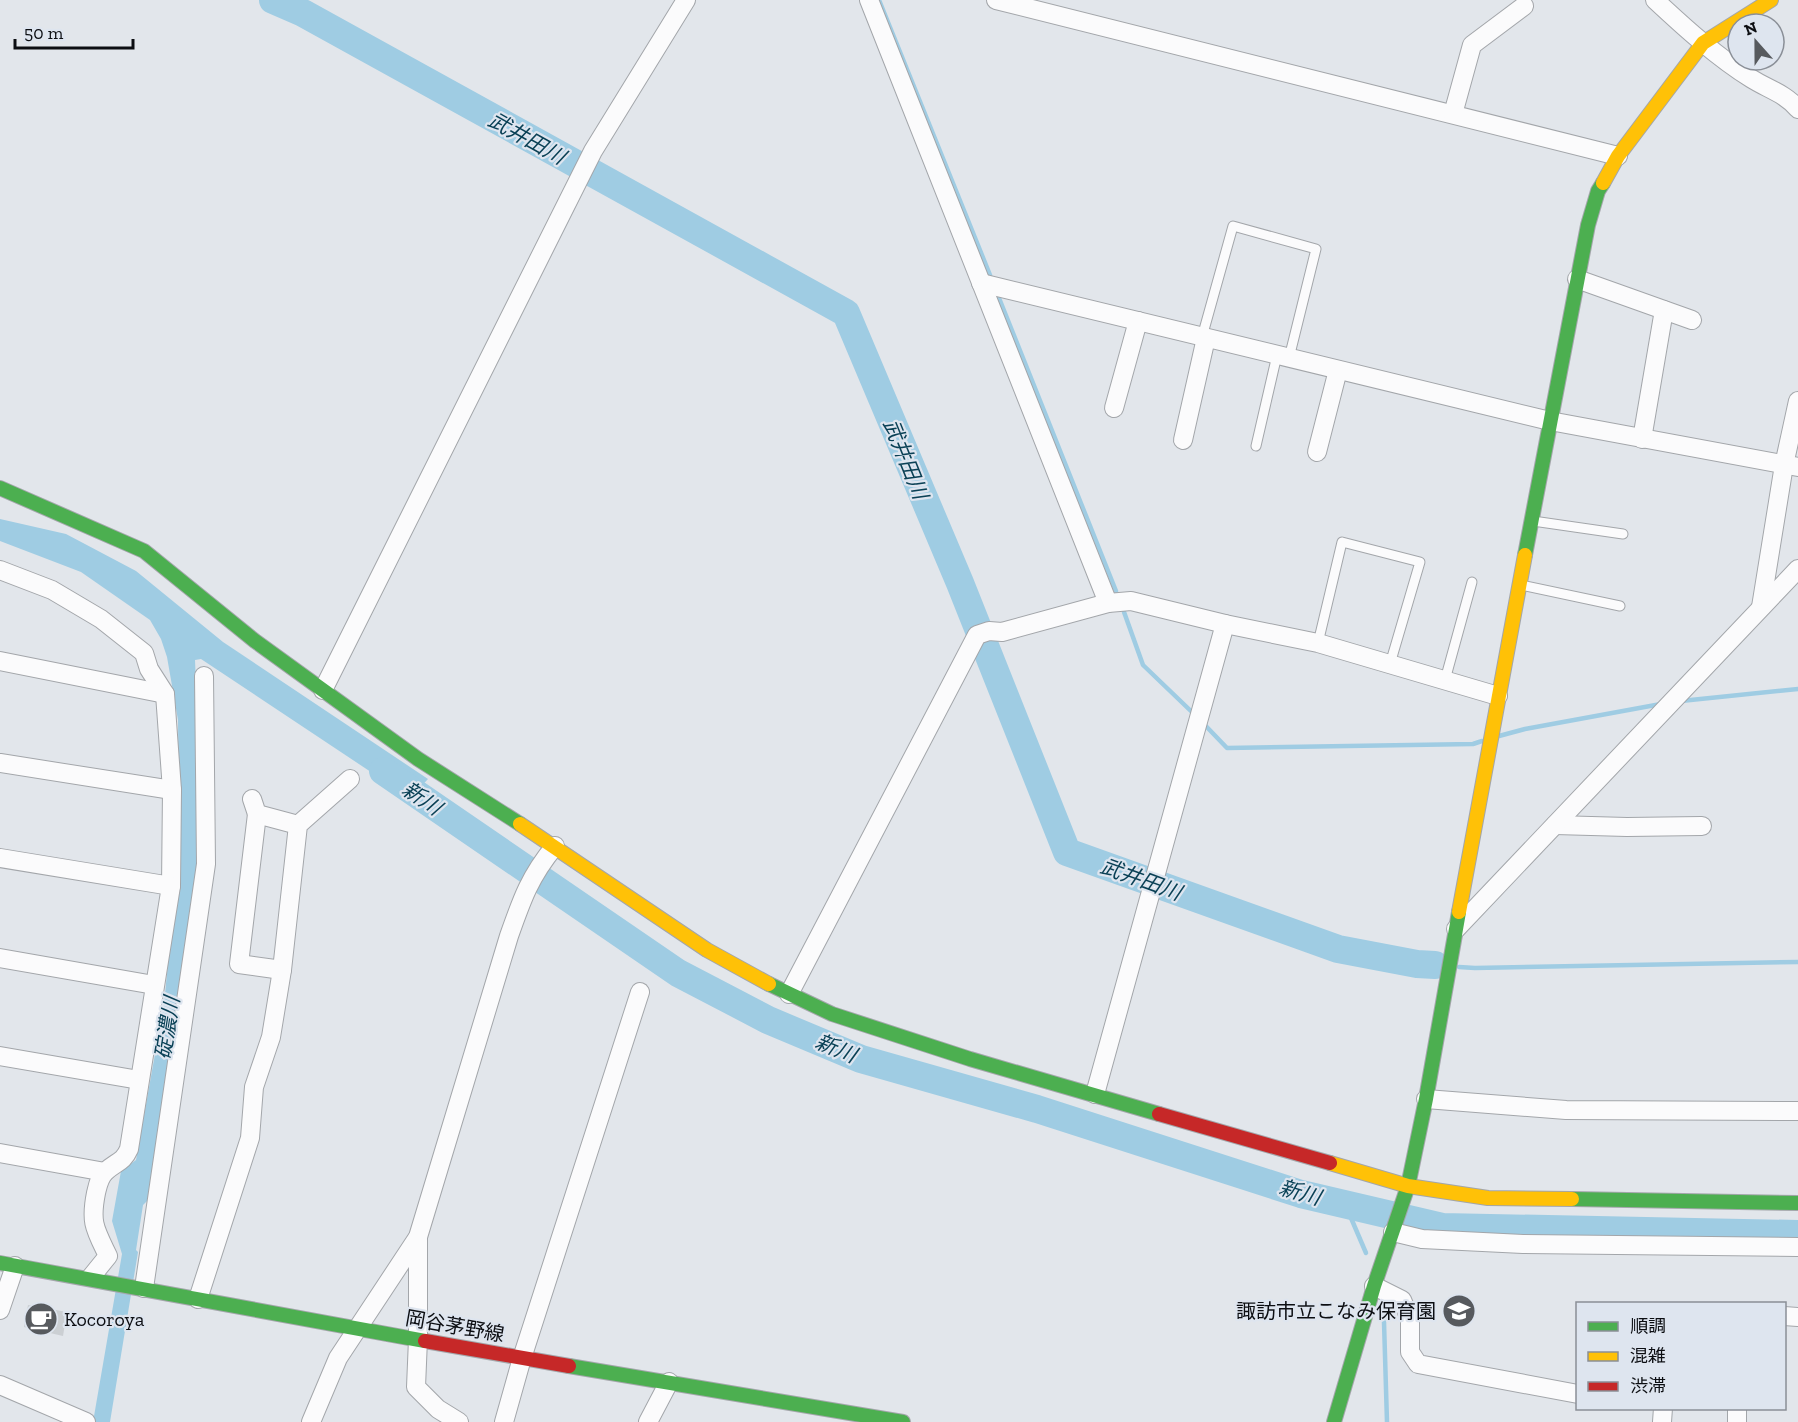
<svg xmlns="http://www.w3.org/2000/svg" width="1798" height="1422" viewBox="0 0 1798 1422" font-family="'Zilla Slab','Noto Sans JP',serif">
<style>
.water{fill:#9fcce3}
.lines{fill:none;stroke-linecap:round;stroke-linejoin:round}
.stream{stroke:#9fcce3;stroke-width:4.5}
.river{stroke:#9fcce3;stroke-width:28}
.building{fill:#cbcfd3}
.lane-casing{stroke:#a3a6aa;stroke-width:11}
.street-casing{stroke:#a3a6aa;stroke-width:20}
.fast-casing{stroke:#a3a6aa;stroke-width:16}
.slow-casing{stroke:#a3a6aa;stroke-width:16}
.jam-casing{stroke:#a3a6aa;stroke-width:16}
.lane{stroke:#fbfbfc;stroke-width:9}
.street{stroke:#fbfbfc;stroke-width:18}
.fast{stroke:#4caf50;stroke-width:14}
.slow{stroke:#ffc107;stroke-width:14}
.jam{stroke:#c62828;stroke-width:14}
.labels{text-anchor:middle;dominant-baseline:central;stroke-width:4.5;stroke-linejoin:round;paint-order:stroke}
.poi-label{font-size:20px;fill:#0c0e12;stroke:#dee5ef;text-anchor:end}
.street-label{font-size:20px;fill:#0c0e12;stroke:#dee5ef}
.water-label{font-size:21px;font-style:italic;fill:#0a4156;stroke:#dee5ef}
</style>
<rect width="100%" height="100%" fill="#e2e6eb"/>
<path class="water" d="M 0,519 L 66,534 L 136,571 L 223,642 L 428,779 L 410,798 L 201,659 L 195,660 L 199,755 L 196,894 L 148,1200 L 143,1205 L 136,1250 L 138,1252 L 110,1422 L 93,1422 L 122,1254 L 112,1221 L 121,1171 L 136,1160 L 164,1004 L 174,902 L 179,831 L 178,720 L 167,657 L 161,639 L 150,620 L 81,572 L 0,541 Z"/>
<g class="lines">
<g class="stream">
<path d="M 879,0 L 990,275"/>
<path d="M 999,298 L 1116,591"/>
<path d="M 1124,612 L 1143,665 L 1194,714"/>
<path d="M 1681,701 L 1798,689"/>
<path d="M 1202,722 L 1227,748 L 1473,744 L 1482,741"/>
<path d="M 1499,736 L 1525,729 L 1661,704"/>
<path d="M 1459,967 L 1475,968 L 1798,962"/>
<path d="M 1345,1204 L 1366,1253"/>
<path d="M 1384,1322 L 1387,1422"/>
</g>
<g class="river">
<path d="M 273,0 L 303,13 L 846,313 L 960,583 L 1067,852 L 1338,949 L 1417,964 L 1435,965"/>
<path d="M 383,771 L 678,973 L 768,1020 L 861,1059 L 1037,1109 L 1301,1194 L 1442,1227 L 1798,1234"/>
</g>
</g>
<path class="building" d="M 28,1305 L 67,1312 L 63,1336 L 24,1327 Z"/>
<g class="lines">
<defs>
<g id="lane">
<path d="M 1202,337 L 1233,226 L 1316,249 L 1289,358"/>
<path d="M 1256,446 L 1277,355"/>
<path d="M 1533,521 L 1623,534"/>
<path d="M 1521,585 L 1620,606"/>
<path d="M 1318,643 L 1342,542 L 1420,562 L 1390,664"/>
<path d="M 1445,680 L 1472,582"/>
</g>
<g id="street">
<path d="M 869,0 L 1108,603"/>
<path d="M 996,0 L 1618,156"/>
<path d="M 1655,0 C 1685,28 1717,57 1752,79 C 1768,89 1786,94 1798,109"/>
<path d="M 1453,114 L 1472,45 L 1524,6"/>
<path d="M 1577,279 L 1692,320"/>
<path d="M 981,283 L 1550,421 L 1798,467"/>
<path d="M 1114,408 L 1138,321"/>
<path d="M 1642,439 L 1664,310"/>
<path d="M 1183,440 L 1206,338"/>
<path d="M 1317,452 L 1338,370"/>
<path d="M 0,570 L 52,590 L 101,619 L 144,653 L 149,669 L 165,694 L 172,790 L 171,886 L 129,1149 C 123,1163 115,1162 105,1172 C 99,1178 98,1185 96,1193 C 90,1223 95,1229 108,1256 L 91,1277"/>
<path d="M 1761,607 L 1784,465 L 1798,401"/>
<path d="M 0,661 L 165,694"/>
<path d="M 323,690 L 593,151 L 686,0"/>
<path d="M 0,763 L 172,790"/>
<path d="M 252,799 L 257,814 L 298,825"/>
<path d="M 257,814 L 239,964 L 282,970"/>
<path d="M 1555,825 L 1627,827 L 1702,826"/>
<path d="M 0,858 L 171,886"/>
<path d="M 1456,929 L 1798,569"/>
<path d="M 0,958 L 154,985"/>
<path d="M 789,994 L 977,635 L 989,631 L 1002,632 L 1108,603 L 1131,601 L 1225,624 L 1318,643 L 1498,696"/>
<path d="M 0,1056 L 139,1080"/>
<path d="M 1095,1094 L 1225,624"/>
<path d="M 1426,1099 L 1566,1110 L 1798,1111"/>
<path d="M 0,1153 L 105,1172"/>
<path d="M 1393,1232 L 1422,1239 L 1523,1244 L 1798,1247"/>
<path d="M 418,1237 L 418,1339 L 416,1387 L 438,1409 L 459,1422"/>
<path d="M 1374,1286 L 1402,1300 L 1410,1319 L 1410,1352 L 1418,1364 L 1578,1394"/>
<path d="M 144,1288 L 206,864 L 204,676"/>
<path d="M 198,1299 L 250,1138 L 254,1087 L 271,1037 L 282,970 L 298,825 L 350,779"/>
<path d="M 0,1310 L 15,1266"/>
<path d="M 1784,1316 L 1798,1317"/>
<path d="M 0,1385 L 86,1422"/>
<path d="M 1737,1408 L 1737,1422"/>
<path d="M 311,1422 L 338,1358 L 418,1237 L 509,936 C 522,899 530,876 555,846"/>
<path d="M 504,1422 L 522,1358 L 640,992"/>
<path d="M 648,1422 L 669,1382"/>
<path d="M 1662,1422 L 1663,1408"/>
</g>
<g id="fast">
<path d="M 0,488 L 144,551 L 255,641 L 418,759 L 520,824"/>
<path d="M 1525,555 L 1588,225 L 1598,191 L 1603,183"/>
<path d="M 769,984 L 832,1014 L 970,1059 L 1159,1114"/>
<path d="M 1572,1199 L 1798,1203"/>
<path d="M 0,1263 L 425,1341"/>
<path d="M 569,1366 L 903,1422"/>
<path d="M 1334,1422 L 1374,1286 L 1408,1186 L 1426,1099 L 1459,912"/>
</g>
<g id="slow">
<path d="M 1603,183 L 1618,156 L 1703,43 L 1771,0"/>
<path d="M 520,824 L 707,950 L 769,984"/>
<path d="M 1459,912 L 1525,555"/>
<path d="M 1330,1163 L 1408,1186 L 1488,1198 L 1572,1199"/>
</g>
<g id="jam">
<path d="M 1159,1114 L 1330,1163"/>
<path d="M 425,1341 L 569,1366"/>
</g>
</defs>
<use href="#lane" class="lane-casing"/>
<use href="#street" class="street-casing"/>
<use href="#fast" class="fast-casing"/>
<use href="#slow" class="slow-casing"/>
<use href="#jam" class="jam-casing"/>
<use href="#lane" class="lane"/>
<use href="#street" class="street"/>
<use href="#fast" class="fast"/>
<use href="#slow" class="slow"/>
<use href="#jam" class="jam"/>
</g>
<defs>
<symbol id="school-disc" viewBox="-11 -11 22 22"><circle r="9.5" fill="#575a5e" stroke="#dee5ef"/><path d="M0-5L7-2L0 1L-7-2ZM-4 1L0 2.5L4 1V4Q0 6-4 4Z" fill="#fff"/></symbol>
<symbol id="cafe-disc" viewBox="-11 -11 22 22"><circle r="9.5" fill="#575a5e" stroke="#dee5ef"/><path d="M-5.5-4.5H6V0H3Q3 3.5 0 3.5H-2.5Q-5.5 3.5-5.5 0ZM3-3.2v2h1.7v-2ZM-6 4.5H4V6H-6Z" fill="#fff"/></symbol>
</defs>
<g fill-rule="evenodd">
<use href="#school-disc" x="1440" y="1292" width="38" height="38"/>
<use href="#cafe-disc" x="22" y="1300" width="38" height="38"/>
</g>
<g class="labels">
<g class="poi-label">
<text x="1436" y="1311">諏訪市立こなみ保育園</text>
<text x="64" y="1319" text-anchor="start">Kocoroya</text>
</g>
<g class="street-label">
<text transform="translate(455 1326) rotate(10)">岡谷茅野線</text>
</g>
<g class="water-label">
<text transform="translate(527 138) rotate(29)">武井田川</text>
<text transform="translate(906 459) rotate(68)">武井田川</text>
<text transform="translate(422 798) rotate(34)">新川</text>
<text transform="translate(1141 879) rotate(20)">武井田川</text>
<text transform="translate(167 1028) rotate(-81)">碇濃川</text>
<text transform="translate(836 1048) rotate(22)">新川</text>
<text transform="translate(1300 1192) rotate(16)">新川</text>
</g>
</g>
<rect x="1576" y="1302" width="210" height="108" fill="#dee5ef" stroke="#8a8f97" stroke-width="1.5"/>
<rect x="1588" y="1322" width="30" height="9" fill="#4caf50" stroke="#8a8f97" stroke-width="1.5"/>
<text x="1630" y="1332" font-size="18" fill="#0c0e12">順調</text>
<rect x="1588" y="1352" width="30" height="9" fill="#ffc107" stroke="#8a8f97" stroke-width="1.5"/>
<text x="1630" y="1362" font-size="18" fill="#0c0e12">混雑</text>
<rect x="1588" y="1382" width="30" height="9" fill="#c62828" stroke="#8a8f97" stroke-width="1.5"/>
<text x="1630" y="1392" font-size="18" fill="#0c0e12">渋滞</text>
<g transform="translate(1756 42) rotate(339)"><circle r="28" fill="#dee5ef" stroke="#8a8f97" stroke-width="1.5"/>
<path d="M0-4.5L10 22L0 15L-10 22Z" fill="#575a5e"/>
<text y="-9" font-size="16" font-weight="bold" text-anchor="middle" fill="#0c0e12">N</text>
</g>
<path d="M15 39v9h118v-9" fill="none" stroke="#0c0e12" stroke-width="3"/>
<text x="24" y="39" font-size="18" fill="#0c0e12" stroke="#dee5ef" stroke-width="4.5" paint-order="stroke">50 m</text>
</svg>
